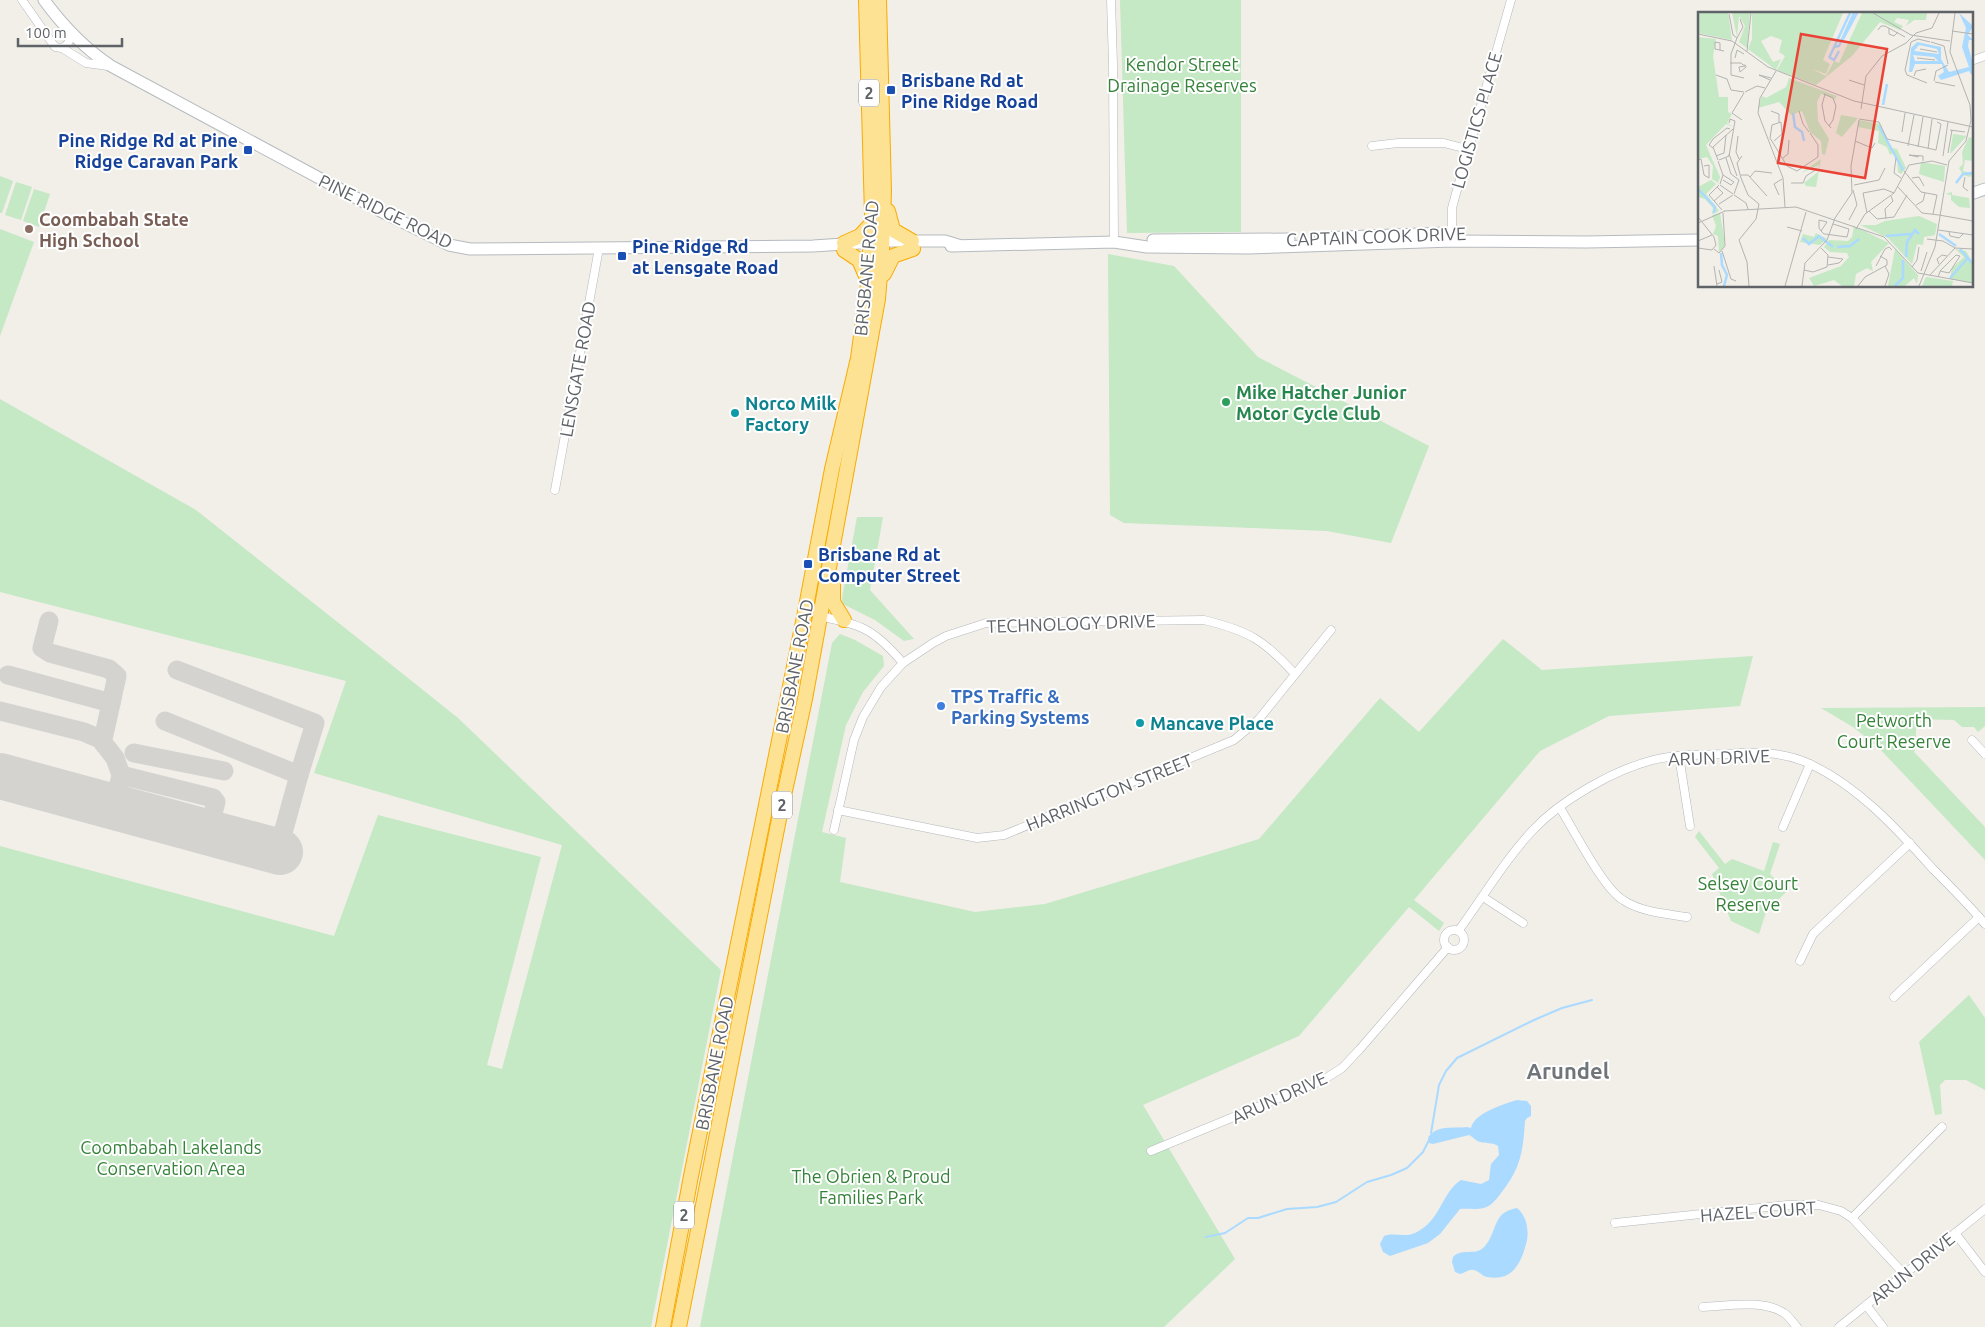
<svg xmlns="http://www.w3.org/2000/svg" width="1985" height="1327" viewBox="0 0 1985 1327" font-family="Ubuntu,sans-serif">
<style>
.green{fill:#c5e8c5}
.water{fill:#aadaff}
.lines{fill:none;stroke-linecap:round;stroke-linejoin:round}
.stream{stroke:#aadaff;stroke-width:2}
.taxiway{stroke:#d4d3d0;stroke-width:19}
.runway{stroke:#d4d3d0;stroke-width:46}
.street-casing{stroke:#b5b8bc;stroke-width:9}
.secondary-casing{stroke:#b6babf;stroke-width:13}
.highway-casing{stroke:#f9ab00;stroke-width:16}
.street{stroke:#fff;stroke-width:8}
.secondary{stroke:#fff;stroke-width:11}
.highway{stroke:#fde293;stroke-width:14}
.transit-dot{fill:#1a4fb4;stroke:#fff;stroke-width:2}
.education-dot{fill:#8d6e63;stroke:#fff;stroke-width:2}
.leisure-dot{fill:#2e9e5b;stroke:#fff;stroke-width:2}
.culture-dot{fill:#0f9aa8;stroke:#fff;stroke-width:2}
.shop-dot{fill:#3f7fe0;stroke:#fff;stroke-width:2}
.labels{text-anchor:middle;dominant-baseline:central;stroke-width:4;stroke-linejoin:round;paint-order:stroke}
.shield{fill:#fff;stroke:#8f9295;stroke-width:1}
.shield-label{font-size:16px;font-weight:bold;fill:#5f6368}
.park-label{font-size:18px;fill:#348238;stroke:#fff}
.transit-label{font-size:18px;font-weight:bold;fill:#164399;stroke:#fff;text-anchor:start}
.street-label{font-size:18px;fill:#5f6368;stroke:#fff}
.education-label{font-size:18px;font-weight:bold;fill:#785e54;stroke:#fff;text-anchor:start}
.leisure-label{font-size:18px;font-weight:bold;fill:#27864d;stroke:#fff;text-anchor:start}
.culture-label{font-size:18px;font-weight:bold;fill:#0d838f;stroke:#fff;text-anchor:start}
.shop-label{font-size:18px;font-weight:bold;fill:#366cbe;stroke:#fff;text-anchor:start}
.district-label{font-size:22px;font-weight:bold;fill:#70757a;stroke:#fff}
.inset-river{fill:none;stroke:#aadaff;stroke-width:2.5}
.inset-road{fill:none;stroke:#b3b3b1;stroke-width:1}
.view{fill:#ea4335;fill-opacity:0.15;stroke:#ea4335;stroke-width:2.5}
.inset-edge{fill:none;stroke:#5f6368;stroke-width:2.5}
</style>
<rect width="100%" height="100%" fill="#f1efe8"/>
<g class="green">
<path d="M 1120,0 L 1241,0 L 1241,232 L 1127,233 Z"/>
<path d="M 0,176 L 13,181 L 2,213 L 0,213 Z"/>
<path d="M 16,182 L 32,187 L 21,220 L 5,215 Z"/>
<path d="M 34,189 L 50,194 L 39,227 L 23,221 Z"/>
<path d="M 0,229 L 34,242 L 0,336 Z"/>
<path d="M 1108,254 L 1174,266 L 1258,357 L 1429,446 L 1391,543 L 1327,531 L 1124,523 L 1110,515 Z"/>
<path d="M 0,399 L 196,510 L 403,674 L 458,718 L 721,970 L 651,1327 L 0,1327 L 0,846 L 334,936 L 378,815 L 541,857 L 487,1065 L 502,1069 L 562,845 L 314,773 L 346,681 L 0,592 Z"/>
<path d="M 857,517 L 883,517 L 870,590 L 914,639 L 904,641 L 875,620 L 843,604 L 842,598 Z"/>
<path d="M 840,634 L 855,640 L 883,656 L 884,666 L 863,692 L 846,725 L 822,832 L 846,838 L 840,882 L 975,912 L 1045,904 L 1259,839 L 1380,698 L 1419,732 L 1503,639 L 1542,670 L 1753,656 L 1740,706 L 1609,716 L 1540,751 L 1414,900 L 1444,923 L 1439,931 L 1409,907 L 1299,1036 L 1143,1105 L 1235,1259 L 1164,1327 L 700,1327 L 832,643 Z"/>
<path d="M 1985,707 L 1985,726 L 1978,732 L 1974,727 L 1962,727 L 1954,720 L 1916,719 L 1916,746 L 1914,752 L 1985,827 L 1985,860 L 1878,747 L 1853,727 L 1821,708 Z"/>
<path d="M 1699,831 L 1725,864 L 1732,859 L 1764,871 L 1773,842 L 1780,844 L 1770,874 L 1787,891 L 1766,912 L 1759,934 L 1731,921 L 1712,874 L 1719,868 L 1695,837 Z"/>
<path d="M 1969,995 L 1985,1018 L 1985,1090 L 1966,1080 L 1945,1080 L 1940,1085 L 1942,1114 L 1935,1115 L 1919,1042 Z"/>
</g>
<g class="water">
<path d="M 1517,1100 L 1527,1101 L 1531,1106 L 1531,1116 L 1527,1118 L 1525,1121 C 1523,1151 1521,1168 1501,1193 C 1497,1199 1491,1206 1484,1208 C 1476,1210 1468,1208 1460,1209 L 1440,1234 L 1428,1243 L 1390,1256 L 1383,1252 L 1380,1244 L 1384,1236 C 1394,1232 1404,1238 1415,1233 C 1441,1221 1441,1193 1461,1180 L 1481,1184 L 1489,1180 L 1491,1164 L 1499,1155 L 1498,1146 C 1492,1142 1487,1144 1480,1142 C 1476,1141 1473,1137 1469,1135 L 1433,1144 L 1429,1143 L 1428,1138 C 1436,1124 1453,1129 1467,1127 L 1471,1128 C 1474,1113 1504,1104 1517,1100 Z"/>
<path d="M 1517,1208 C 1526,1215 1529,1229 1527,1240 C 1522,1261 1514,1282 1487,1277 C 1482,1276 1479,1271 1474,1270 C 1468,1269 1465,1273 1460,1274 L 1455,1272 L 1452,1262 L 1453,1257 C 1463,1247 1476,1257 1485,1246 C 1498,1231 1492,1212 1517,1208 Z"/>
</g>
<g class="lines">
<g class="stream">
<path d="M 1431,1133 L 1439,1085 L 1446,1071 L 1457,1058 L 1534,1020 L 1562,1008 L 1592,1000"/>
<path d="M 1206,1237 L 1225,1233 L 1248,1218 L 1258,1218 L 1287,1209 L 1317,1207 L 1336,1202 L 1367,1182 L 1391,1175 L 1407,1168 L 1423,1152 L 1429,1140"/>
</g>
<g class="taxiway">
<path d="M 49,621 L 42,648 L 50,653 L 109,669 L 117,676 L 104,735 L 100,739"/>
<path d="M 177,670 L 315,723 L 299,775"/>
<path d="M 8,675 L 111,703"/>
<path d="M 0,711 L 84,732 L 100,739 L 115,758 L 121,775 L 114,807"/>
<path d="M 165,721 L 299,775 L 278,851"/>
<path d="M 134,753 L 224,771"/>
<path d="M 121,775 L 213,798 L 216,802 L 208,833"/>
</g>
<path class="runway" d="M 0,776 L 280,852"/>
<defs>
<g id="street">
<path d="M 22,0 L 55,47 L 62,48 C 71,43 70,39 68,31"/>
<path d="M 1111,0 L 1113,64 L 1114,242"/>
<path d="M 62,48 L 86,63 L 108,66"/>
<path d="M 1971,61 L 1985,56"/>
<path d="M 1372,146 L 1398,143 L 1444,143 L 1467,149"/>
<path d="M 1452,241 L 1452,208 L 1455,197 L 1511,0"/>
<path d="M 555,490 L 599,248"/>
<path d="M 818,616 C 861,624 874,629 903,663"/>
<path d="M 1972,740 L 1985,754"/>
<path d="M 1679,756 L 1690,826"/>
<path d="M 1560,808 C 1574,830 1603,888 1623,900 C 1641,912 1666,914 1687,917"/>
<path d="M 838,810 L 977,838 L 1004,835 L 1234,740 L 1259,719 L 1331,630"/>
<path d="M 1783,827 L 1810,764"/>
<path d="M 834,830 L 854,740 L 863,717 L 881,687 L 903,663 L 933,643 L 946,636 L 986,623 L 1204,620 C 1249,631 1264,640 1295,674"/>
<path d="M 1483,897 L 1523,923"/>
<circle cx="1454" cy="940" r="10"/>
<path d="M 1459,930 C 1483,897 1505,860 1533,830 C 1561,800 1614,770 1653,760 C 1676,754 1701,755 1725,754 C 1754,752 1783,751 1810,764 C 1859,787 1897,829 1933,869 C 1951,887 1969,905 1985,924"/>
<path d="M 1800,961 L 1813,934 L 1910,843"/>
<path d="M 1894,997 L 1979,917"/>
<path d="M 1151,1151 L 1323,1080 L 1342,1068 L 1360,1049 L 1448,947"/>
<path d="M 1852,1218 L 1942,1127"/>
<path d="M 1615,1223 L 1787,1205 L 1819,1205 L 1841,1211 L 1852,1218 L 1904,1274"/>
<path d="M 1955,1233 L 1985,1272"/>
<path d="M 1866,1305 L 1883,1327"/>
<path d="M 1703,1307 C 1728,1306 1762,1299 1784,1313 C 1789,1316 1793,1323 1797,1327"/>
<path d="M 1839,1327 L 1985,1209"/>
</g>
<g id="secondary">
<path d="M 44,0 C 63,26 84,48 111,66 L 386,214 L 449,245 L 470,249 L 813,246 L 890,241 L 945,241 L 958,245"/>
<path d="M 1971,194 L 1985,189"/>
<path d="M 1320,238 L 1444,233"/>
<path d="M 1153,240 L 1289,239"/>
<path d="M 951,246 L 1114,242 L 1147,247 L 1248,248 L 1452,241 L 1586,242 L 1699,240"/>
</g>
<g id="highway">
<path d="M 888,211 L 893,230 L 912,241"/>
<path d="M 844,243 L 860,236 L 872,223"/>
<path d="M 844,250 L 859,260 L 866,276"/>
<path d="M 884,274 L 893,256 L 913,249"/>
<path d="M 833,582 L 833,602 L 844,620"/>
<path d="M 663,1327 L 691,1176 L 805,612 L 832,469 L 858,358 L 868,284 L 872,215 L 866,0"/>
<path d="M 679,1327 L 780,814 L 805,699 L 878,299 L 882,250 L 884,191 L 879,0"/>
</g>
</defs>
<use href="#street" class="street-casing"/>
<use href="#secondary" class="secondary-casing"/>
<use href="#highway" class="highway-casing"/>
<use href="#street" class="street"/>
<use href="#secondary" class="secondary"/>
<use href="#highway" class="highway"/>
</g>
<g class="transit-dot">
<rect x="886" y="85" width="10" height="10" rx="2.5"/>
<rect x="243" y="145" width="10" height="10" rx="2.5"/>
<rect x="617" y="251" width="10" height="10" rx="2.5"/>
<rect x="803" y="559" width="10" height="10" rx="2.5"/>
</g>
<circle class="education-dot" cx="29" cy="229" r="5"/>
<circle class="leisure-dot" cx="1226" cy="402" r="5"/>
<g class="culture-dot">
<circle cx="735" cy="413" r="5"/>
<circle cx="1140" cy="723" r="5"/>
</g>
<circle class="shop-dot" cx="941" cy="706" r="5"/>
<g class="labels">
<g class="shield">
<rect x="859" y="79.5" width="20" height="27" rx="4"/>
<rect x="772" y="791.5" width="20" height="27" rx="4"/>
<rect x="674" y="1201.5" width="20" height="27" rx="4"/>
</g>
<g class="shield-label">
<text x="869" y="93">2</text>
<text x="782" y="805">2</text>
<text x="684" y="1215">2</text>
</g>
<g class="park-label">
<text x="1182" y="64">Kendor Street<tspan x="1182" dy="21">Drainage Reserves</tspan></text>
<text x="1894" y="720">Petworth<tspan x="1894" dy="21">Court Reserve</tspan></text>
<text x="1748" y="883">Selsey Court<tspan x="1748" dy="21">Reserve</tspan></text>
<text x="171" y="1147">Coombabah Lakelands<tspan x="171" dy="21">Conservation Area</tspan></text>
<text x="871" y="1176">The Obrien &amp; Proud<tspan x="871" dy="21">Families Park</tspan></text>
</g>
<g class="transit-label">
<text x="901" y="80">Brisbane Rd at<tspan x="901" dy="21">Pine Ridge Road</tspan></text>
<text x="238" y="140" text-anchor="end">Pine Ridge Rd at Pine<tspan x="238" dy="21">Ridge Caravan Park</tspan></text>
<text x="632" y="246">Pine Ridge Rd<tspan x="632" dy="21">at Lensgate Road</tspan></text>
<text x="818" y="554">Brisbane Rd at<tspan x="818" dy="21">Computer Street</tspan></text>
</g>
<g class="street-label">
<text transform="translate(1476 120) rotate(-74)">LOGISTICS PLACE</text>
<text transform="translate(386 211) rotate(26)">PINE RIDGE ROAD</text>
<text transform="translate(1376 236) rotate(-2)">CAPTAIN COOK DRIVE</text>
<text transform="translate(866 268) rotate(-85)">BRISBANE ROAD</text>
<text transform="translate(577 369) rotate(-80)">LENSGATE ROAD</text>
<text transform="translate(1071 623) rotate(-2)">TECHNOLOGY DRIVE</text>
<text transform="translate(794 666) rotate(-79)">BRISBANE ROAD</text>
<text transform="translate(1719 757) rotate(-2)">ARUN DRIVE</text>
<text transform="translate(1109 792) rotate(-22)">HARRINGTON STREET</text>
<text transform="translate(714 1063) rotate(-79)">BRISBANE ROAD</text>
<text transform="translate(1279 1097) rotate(-24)">ARUN DRIVE</text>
<text transform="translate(1758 1211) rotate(-4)">HAZEL COURT</text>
<text transform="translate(1912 1268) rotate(-39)">ARUN DRIVE</text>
</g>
<g class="education-label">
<text x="39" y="219">Coombabah State<tspan x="39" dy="21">High School</tspan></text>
</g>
<g class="leisure-label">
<text x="1236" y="392">Mike Hatcher Junior<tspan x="1236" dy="21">Motor Cycle Club</tspan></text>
</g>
<g class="culture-label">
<text x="745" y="403">Norco Milk<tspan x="745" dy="21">Factory</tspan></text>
<text x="1150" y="723">Mancave Place</text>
</g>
<g class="shop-label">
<text x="951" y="696">TPS Traffic &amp;<tspan x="951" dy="21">Parking Systems</tspan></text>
</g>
<g class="district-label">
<text x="1568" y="1070">Arundel</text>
</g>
</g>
<g transform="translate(1698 12)">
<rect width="275" height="275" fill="#f1efe8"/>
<path d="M 0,1 L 30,1 L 34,28 L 0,21 ZM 34,1 L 52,1 L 49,36 L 41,30 L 47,14 L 41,4 L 39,25 ZM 54,1 L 145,1 L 125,48 L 132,52 L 128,62 L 114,57 L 128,64 L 136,49 L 141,51 L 164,1 L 229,1 L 228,8 L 216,8 L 208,14 L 211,8 L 199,6 L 196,10 L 205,14 L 202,18 L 182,10 L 154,44 L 118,73 L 79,58 L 87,44 L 81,40 L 84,28 L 73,24 L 63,29 L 75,50 L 83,47 L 78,58 L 50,37 L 54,27 ZM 0,25 L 18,27 L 15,44 L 21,85 L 30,85 L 30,100 L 34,102 L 29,111 L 35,115 L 28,112 L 8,133 L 22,165 L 20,171 L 14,167 L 15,154 L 9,145 L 0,147 ZM 91,66 L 139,84 L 137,87 L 123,82 L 119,90 L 120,109 L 131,127 L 127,143 L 124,142 L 123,129 L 112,120 L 104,99 L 93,103 L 81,90 L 60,96 L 64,84 L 68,86 L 88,75 ZM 143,103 L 160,106 L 144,125 L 138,121 ZM 161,108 L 182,112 L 185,124 L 194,136 L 199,137 L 208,156 L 203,162 L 200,160 L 199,146 L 195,141 L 192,143 L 189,135 L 180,131 L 181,119 L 160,115 ZM 255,122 L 269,124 L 253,141 L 252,141 ZM 271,125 L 275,126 L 275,149 L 267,148 L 265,159 L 275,162 L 272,165 L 265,163 L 258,173 L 264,161 L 261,156 L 265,152 L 264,140 ZM 123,147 L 118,175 L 108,174 L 106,171 L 120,160 L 121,153 L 103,161 ZM 223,150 L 247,154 L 246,170 L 221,162 ZM 13,168 L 18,172 L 8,182 L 21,199 L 14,202 L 15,196 L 7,187 L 0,185 L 0,175 ZM 254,180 L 254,183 L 271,186 L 272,196 L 261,195 L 253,188 L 253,183 L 247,182 ZM 22,201 L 26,226 L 26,235 L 21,240 L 20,224 L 15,222 L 18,214 L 14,203 ZM 221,204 L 239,212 L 237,223 L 226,225 L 225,233 L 219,232 L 214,252 L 190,226 L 162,213 L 178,213 L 187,209 ZM 156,214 L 191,231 L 173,250 L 175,259 L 169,256 L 158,262 L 156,274 L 144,274 L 136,268 L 116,274 L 111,266 L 143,254 L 151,245 L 149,241 L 132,240 L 126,235 L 131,228 L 150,229 L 154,225 ZM 118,221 L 129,227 L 122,233 L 102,230 L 105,222 L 116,225 ZM 197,237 L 220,263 L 219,272 L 216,266 L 207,274 L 190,274 ZM 257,237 L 268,239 L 275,251 L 275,271 L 252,267 L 254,256 L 266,245 ZM 228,265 L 255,269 L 254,274 L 224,274 Z" fill="#c5e8c5"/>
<path d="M 261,1 L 275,14 L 270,23 L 275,28 L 271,28 L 270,34 L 275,51 L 275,65 L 271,59 L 243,68 L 240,64 L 246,60 L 244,52 L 217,52 L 214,60 L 211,60 L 213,36 L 219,30 L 243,35 L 243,47 L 251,60 L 271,55 L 264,35 L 268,16 ZM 221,33 L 239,37 L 241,42 L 216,39 ZM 215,43 L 236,45 L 240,49 L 217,49 Z" fill="#aadaff" fill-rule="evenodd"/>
<path class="inset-river" d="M 144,29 L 159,1M 136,35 L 141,34 L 156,1M 131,45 L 136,48 L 141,39M 131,46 L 152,1M 185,93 L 189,72M 95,101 L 97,115 L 104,120 L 106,129M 181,114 L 205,158M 258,171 L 265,162 L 275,161M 0,177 L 17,195 L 16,201M 241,222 L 258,234M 188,224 L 213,222M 105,226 L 111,232 L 121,224 L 135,235M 139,235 L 152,234 L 161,227M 262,237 L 275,252M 23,241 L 24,253 L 29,263 L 26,274M 208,245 L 209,230 L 217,218 L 221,222M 252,266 L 269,247M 197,274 L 205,266 L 205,248"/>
<path class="inset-road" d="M 175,1 L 213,23 L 252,29M 31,2 L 35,23 L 39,26M 191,16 L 191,22 L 196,24 L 200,20M 180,18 L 183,14 L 187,14 L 207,25M 254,19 L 275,22M 0,22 L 34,29 L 70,55 L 156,89 L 275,115M 39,26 L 33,42 L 33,63 L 46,66M 39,26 L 45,15 L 42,7M 233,30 L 246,34 L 250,52M 222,37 L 239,40M 22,38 L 22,31 L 17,30 L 17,37 L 26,39M 49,39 L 53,1M 37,46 L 39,38 L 46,42M 219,46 L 237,48M 32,51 L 43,51 L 45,53 L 47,53 L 48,54 L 48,55 L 42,60 L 41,55 L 47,54M 78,59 L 62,86 L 60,101 L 85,166 L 87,195M 18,63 L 29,67 L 33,78 L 46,80M 216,64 L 218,59 L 228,57M 72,68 L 61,63 L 73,66M 151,68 L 166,73M 236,69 L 238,59 L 250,53M 237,70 L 257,74M 229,71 L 209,63 L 207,58 L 213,30 L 220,27 L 232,30M 47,80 L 59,74 L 67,76M 126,82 L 135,86 L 138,94 L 135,108 L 131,114M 127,82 L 124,93 L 127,109 L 133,116M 163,97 L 168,64 L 184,44 L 208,31 L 218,21 L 234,16 L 241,1M 73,99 L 81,102 L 81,110M 101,99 L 105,112 L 111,120M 161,107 L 181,110 L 189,127 L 238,138 L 243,112 L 239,110M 44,108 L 34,101 L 46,81M 252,118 L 267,120M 204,120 L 207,101M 40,124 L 38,140 L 41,147M 72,126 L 89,154 L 99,159 L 120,145 L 120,133 L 112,121M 72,126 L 74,113 L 83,110 L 84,122 L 76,129M 157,129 L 174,136 L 177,131M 210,134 L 216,103M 220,135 L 225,105M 15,136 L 11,133 L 15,127 L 29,116 L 32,117M 230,137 L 234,107M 250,141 L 254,118M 31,142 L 39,164M 18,144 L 26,141 L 28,123M 44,144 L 39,151 L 43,166 L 50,183 L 61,192M 221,144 L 220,145 L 211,143 L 225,144 L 225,149M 245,144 L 250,110M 28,146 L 33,162 L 41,168 L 36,182M 85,146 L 90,142 L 91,128M 198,146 L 196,161 L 203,166M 0,148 L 3,147 L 6,163 L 11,166M 20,148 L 15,135 L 35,117M 21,148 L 31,144 L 37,109 L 32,107 L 31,111M 20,149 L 25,163 L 22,172M 6,154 L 11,153 L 11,166M 206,159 L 223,180 L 239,183M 43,163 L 50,163 L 69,184M 52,165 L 57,159 L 74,161M 267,165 L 265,175 L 270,179M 214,166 L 221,165 L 226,174M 25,168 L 33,173 L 36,170 L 25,163M 93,171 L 105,171 L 108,164 L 119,157M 21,173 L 11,183 L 24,198M 22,173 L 35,182M 156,173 L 181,168 L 187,156M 200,175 L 224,201 L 241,203M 36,183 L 48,191 L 50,197M 81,183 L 76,172 L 84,167M 16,189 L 25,181 L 19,175M 21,192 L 35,183M 218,193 L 225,189 L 227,181M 26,199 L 98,195 L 186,225 L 220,261 L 275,271M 171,199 L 179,207 L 196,205 L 209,183M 169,201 L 165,181 L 186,177 L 196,181M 235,202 L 239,183M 241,203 L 275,209M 0,205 L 16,225 L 18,233 L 14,238 L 0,236M 188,207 L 187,197 L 195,189 L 193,184M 151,208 L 159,193 L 155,178M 0,211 L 27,199M 89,215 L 104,219M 158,217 L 167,202 L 196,181 L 211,153 L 234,149 L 249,153M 240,218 L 275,223M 123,219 L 129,210 L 121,208 L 121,216 L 123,219 L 126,222 L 127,222 L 149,225 L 151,217 L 135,212M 251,220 L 252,224 L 261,226 L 265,222M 229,227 L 245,229 L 257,236M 0,229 L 14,223M 16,237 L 21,241 L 27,234 L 25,201M 24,239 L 33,267 L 38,269M 241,252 L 239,247 L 244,243 L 249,244M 130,253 L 141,251 L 145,247 L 130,245M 16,254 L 19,274M 178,254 L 187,237 L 191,235 L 194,238M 214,255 L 219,248 L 221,235M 106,258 L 115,260 L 129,255 L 130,243 L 123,236M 223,259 L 229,240M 232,263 L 257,236 L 275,237M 240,265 L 242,260 L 242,259 L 258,243 L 262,244 L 251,261 L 242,259M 19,272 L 24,270 L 21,258M 51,274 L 49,250 L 41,228 L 58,207 L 61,192M 87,274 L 108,200M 104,274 L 107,251 L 129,228 L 137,206 L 154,181 L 153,154 L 161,108M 160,274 L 167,265 L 189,253 L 189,248 L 182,244M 187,274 L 191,262 L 187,254M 221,274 L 237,235 L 251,149 L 268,129 L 273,108 L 272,93 L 252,40 L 257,1"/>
<path class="view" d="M 103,22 L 189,37 L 167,166 L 80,151 Z"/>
<rect width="275" height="275" class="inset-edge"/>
</g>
<path d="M18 38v8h104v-8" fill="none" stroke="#5f6368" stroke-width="2.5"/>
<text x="25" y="38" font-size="15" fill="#5f6368" stroke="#ffffff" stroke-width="4" paint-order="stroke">100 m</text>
</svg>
